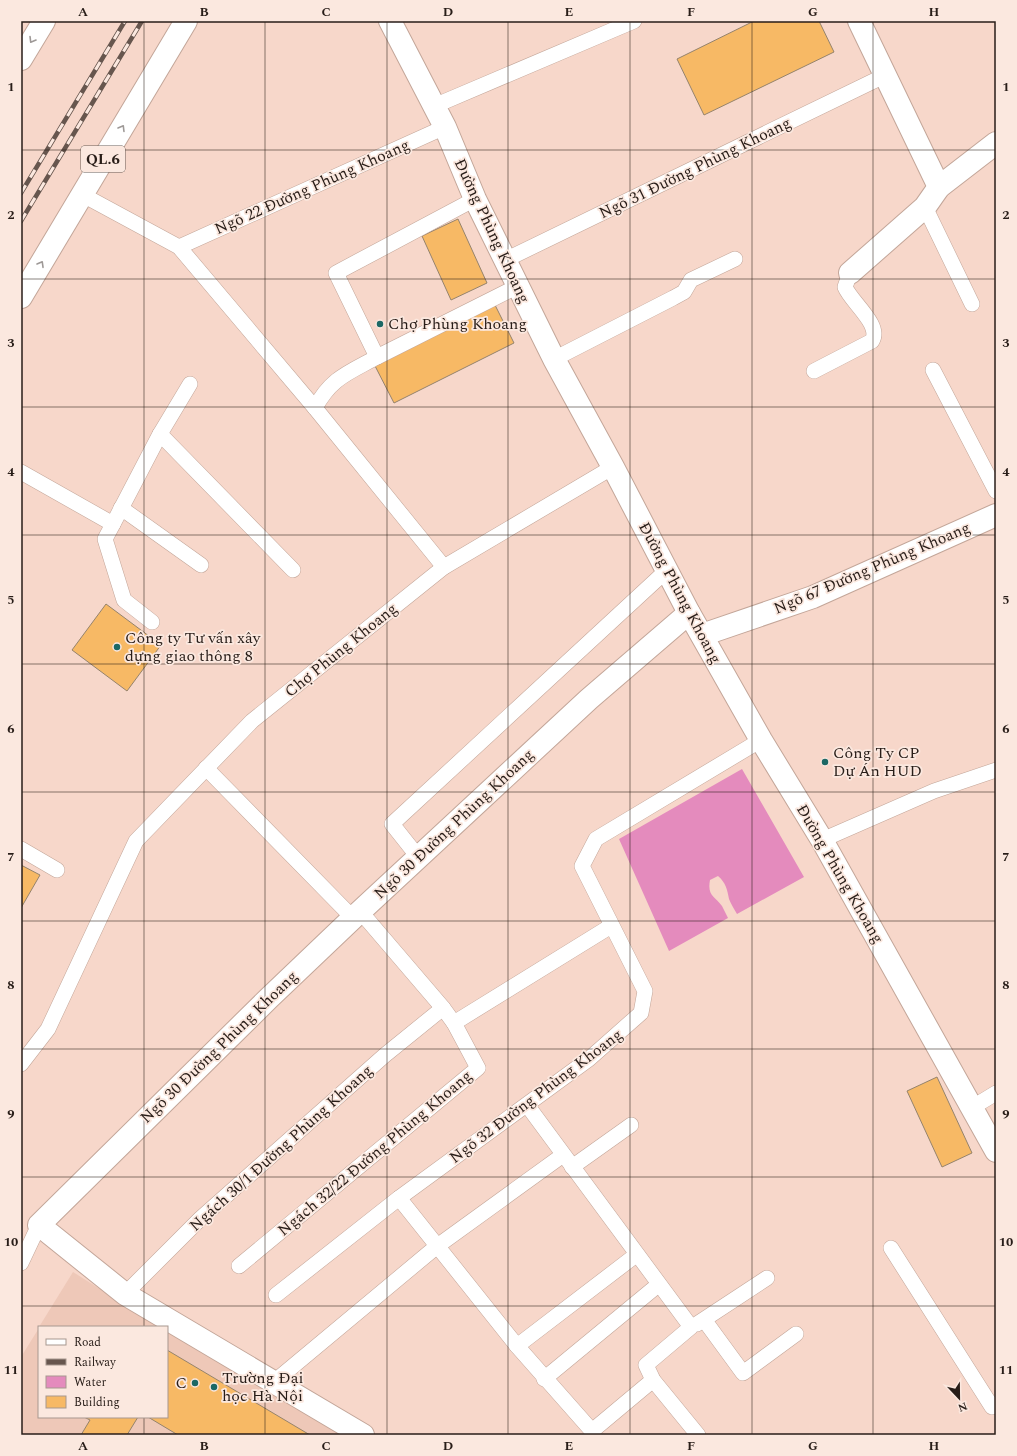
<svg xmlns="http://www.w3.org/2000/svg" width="1017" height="1456" viewBox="0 0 1017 1456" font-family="Spectral,serif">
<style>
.built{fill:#eec8b8}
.water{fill:#e48bbd}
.building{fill:#f7b965;stroke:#95836c}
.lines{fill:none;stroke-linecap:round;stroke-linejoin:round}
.service-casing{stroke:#c3a699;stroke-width:16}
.minor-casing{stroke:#c3a699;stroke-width:24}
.tertiary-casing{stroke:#c3a699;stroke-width:24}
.trunk-casing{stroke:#c3a699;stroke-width:24}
.service{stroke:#fff;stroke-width:15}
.minor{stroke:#fff;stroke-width:22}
.tertiary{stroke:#fff;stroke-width:22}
.trunk{stroke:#fff;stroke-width:22}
.rail-casing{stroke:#67564e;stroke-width:4.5}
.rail{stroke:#fbe8df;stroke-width:3;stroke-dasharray:9;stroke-linecap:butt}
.oneway{stroke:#9e9997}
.grid{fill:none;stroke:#281d18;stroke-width:1;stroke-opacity:0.55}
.poi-dot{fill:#1c6865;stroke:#fbe8df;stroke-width:1.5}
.labels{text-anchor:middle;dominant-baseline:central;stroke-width:3.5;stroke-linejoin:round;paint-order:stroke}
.shield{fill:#fbe8df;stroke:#675a54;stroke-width:1}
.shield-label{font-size:15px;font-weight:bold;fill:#281d18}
.street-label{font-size:16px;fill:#281d18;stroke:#fbe8df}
.poi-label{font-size:16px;fill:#281d18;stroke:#fbe8df;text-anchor:start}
.neatline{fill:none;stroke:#281d18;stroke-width:1.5}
.grid-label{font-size:13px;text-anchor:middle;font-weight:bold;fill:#281d18}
</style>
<rect width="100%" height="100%" fill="#f7d7ca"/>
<g class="built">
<path d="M 73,1272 L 160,1327 L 39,1327 Z"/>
<path d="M 39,1328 L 39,1417 L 167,1417 L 167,1331 L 343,1435 L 21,1435 L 21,1357 Z"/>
</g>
<path class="water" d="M 742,769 L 804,877 L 737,914 C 734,909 731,904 729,899 C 727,889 726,883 718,876 L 710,880 C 707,896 715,896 722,906 C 724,910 726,914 728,918 L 669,951 L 619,839 Z"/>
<g class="building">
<path d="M 754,21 L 819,21 L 834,52 L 704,115 L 677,59 Z"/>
<path d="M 458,219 L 487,283 L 451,300 L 422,236 Z"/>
<path d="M 493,301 L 514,343 L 394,403 L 373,362 Z"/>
<path d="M 106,604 L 161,645 L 127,691 L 72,650 Z"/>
<path d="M 21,865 L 40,875 L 21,908 Z"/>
<path d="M 937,1077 L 972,1153 L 942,1167 L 907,1091 Z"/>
<path d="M 167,1350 L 310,1435 L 178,1435 L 148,1417 L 167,1417 Z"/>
<path d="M 84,1417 L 138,1417 L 127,1435 L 81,1435 L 90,1420 Z"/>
</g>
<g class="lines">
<defs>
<g id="service">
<path d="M 434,106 L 634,21"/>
<path d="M 81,194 L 179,247 L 315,408 L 444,567"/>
<path d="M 475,199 L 336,273 L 377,357 L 518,286"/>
<path d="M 925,207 L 972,304"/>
<path d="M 179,247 L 445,127"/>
<path d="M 505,260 L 886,75"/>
<path d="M 554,359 L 673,298 L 684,292 L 691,280 L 735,259"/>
<path d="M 933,370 L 996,491"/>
<path d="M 814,371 L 872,341 C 882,325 851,302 845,287 L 850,273"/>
<path d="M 315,408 C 331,378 348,373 377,357"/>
<path d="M 160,434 L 293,570"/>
<path d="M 21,472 L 113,524 L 160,434 L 190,384"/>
<path d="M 121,508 L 201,565"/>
<path d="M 113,524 L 105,539 L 124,600 L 152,622"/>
<path d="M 206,768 L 353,918"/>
<path d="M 822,840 L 934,791 L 996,770"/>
<path d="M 21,849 L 57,870"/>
<path d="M 419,858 L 392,824 L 666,571"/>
<path d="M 454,1023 L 611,926"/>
<path d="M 21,1064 L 48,1029 L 136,841 L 252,721 L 444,567 L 613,467"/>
<path d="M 527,1105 L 691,1327 L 646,1365 L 653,1380 L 698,1435"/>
<path d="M 973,1107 L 996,1093"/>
<path d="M 572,1167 L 631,1125"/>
<path d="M 399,1198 L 517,1346 L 636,1255"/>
<path d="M 891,1248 L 992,1407 L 996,1404"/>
<path d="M 21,1263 L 39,1225"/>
<path d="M 239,1266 L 478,1068 L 454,1023 L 443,1008 L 360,911"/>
<path d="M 125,1294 L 201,1218 L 385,1055 L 443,1008"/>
<path d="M 276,1295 L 399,1198 L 589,1059 L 641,1013 L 645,991 L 582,866 L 596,839 L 761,740"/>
<path d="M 705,1321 L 743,1373 L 796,1334"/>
<path d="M 697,1324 L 767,1278"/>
<path d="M 517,1346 L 592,1431 L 653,1380"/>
<path d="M 544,1379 L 658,1285"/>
<path d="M 274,1382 L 436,1247 L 563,1155"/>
</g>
<g id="minor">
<path d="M 859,21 L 939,187"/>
<path d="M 850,273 L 925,207 L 939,187 L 996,143"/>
<path d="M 702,635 L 813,597 L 996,515"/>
<path d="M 363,1435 L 125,1294 L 39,1225 L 269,998 L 353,918 L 589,699 L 689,613"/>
</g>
<path id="tertiary" d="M 390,21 L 445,127 L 475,199 L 554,359 L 613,467 L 689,613 L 761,740 L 822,840 L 996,1151"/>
<g id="trunk">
<path d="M 21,59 L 44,21"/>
<path d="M 21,297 L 186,21"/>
</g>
</defs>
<use href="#service" class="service-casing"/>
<use href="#minor" class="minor-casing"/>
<use href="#tertiary" class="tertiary-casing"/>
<use href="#trunk" class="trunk-casing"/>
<use href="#service" class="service"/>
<use href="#minor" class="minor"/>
<use href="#tertiary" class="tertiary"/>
<use href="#trunk" class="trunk"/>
<defs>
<g id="rail">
<path d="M 21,193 L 125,21"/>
<path d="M 21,221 L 142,21"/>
</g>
</defs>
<use href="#rail" class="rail-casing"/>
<use href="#rail" class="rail"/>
</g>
<defs><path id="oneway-chevron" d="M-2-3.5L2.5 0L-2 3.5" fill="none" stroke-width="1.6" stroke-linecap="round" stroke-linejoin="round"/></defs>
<g class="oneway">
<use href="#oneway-chevron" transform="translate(32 40) rotate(121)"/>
<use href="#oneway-chevron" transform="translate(122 128) rotate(-59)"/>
<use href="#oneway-chevron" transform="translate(41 264) rotate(-60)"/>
</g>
<path class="grid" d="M 144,21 L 144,1327M 265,21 L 265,1435M 387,21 L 387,1435M 508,21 L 508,1435M 630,21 L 630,1435M 752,21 L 752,1435M 873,21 L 873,1435M 21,150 L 996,150M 21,279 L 996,279M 21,407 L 996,407M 21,535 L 996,535M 21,664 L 996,664M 21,792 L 996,792M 21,921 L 996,921M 21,1049 L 996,1049M 21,1177 L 996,1177M 21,1306 L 996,1306M 144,1417 L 144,1435"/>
<g class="poi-dot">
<circle cx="380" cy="324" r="4"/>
<circle cx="117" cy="647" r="4"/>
<circle cx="825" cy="762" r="4"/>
<circle cx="195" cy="1383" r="4"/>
<circle cx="214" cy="1387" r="4"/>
</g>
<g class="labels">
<rect class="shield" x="81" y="146" width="44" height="26" rx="3"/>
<g class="shield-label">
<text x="103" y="159">QL.6</text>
</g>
<g class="street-label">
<text transform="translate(695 168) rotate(-26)">Ngõ 31 Đường Phùng Khoang</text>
<text transform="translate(312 187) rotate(-24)">Ngõ 22 Đường Phùng Khoang</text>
<text transform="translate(492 231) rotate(65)">Đường Phùng Khoang</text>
<text transform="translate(872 568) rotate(-23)">Ngõ 67 Đường Phùng Khoang</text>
<text transform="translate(680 593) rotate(62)">Đường Phùng Khoang</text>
<text transform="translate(341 650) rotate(-39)">Chợ Phùng Khoang</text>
<text transform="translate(454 824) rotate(-43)">Ngõ 30 Đường Phùng Khoang</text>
<text transform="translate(840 874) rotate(60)">Đường Phùng Khoang</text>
<text transform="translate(219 1047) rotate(-44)">Ngõ 30 Đường Phùng Khoang</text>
<text transform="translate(536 1096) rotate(-37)">Ngõ 32 Đường Phùng Khoang</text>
<text transform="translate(281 1148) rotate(-42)">Ngách 30/1 Đường Phùng Khoang</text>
<text transform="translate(375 1153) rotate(-40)">Ngách 32/22 Đường Phùng Khoang</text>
</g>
<g class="poi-label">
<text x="388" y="324">Chợ Phùng Khoang</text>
<text x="125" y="638">Công ty Tư vấn xây<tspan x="125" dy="18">dựng giao thông 8</tspan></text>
<text x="833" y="753">Công Ty CP<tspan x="833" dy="18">Dự Án HUD</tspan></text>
<text x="222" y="1378">Trường Đại<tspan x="222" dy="18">học Hà Nội</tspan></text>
<text x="187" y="1383" text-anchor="end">C</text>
</g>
</g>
<rect width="1017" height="1456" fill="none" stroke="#fbe8df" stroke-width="44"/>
<rect x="38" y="1326" width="130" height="92" fill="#fbe8df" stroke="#a7978f"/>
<rect x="46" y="1339" width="20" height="6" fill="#ffffff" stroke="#a7978f"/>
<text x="74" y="1346" font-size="12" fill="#281d18">Road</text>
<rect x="46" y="1359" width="20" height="6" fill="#67564e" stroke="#a7978f"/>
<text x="74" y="1366" font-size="12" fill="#281d18">Railway</text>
<rect x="46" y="1376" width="20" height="12" fill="#e48bbd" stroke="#a7978f"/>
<text x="74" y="1386" font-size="12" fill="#281d18">Water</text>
<rect x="46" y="1396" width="20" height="12" fill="#f7b965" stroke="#a7978f"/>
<text x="74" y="1406" font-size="12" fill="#281d18">Building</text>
<g transform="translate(959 1398) rotate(158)" stroke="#fbe8df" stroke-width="3" paint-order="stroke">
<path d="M0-3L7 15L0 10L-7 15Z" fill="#281d18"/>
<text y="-6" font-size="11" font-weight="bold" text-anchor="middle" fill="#281d18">N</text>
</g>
<rect x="22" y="22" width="973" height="1412" class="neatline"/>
<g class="grid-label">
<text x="83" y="16">A</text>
<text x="204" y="16">B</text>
<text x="326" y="16">C</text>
<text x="448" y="16">D</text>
<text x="569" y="16">E</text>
<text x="691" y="16">F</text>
<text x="813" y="16">G</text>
<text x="934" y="16">H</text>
<text x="11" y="91">1</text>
<text x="1006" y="91">1</text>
<text x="11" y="219">2</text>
<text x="1006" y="219">2</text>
<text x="11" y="347">3</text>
<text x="1006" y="347">3</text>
<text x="11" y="476">4</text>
<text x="1006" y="476">4</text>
<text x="11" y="604">5</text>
<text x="1006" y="604">5</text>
<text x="11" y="733">6</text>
<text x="1006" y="733">6</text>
<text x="11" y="861">7</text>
<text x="1006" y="861">7</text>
<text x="11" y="989">8</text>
<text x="1006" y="989">8</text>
<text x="11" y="1118">9</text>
<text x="1006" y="1118">9</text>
<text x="11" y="1246">10</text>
<text x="1006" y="1246">10</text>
<text x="11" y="1374">11</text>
<text x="1006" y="1374">11</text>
<text x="83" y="1450">A</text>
<text x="204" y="1450">B</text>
<text x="326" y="1450">C</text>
<text x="448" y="1450">D</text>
<text x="569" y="1450">E</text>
<text x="691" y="1450">F</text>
<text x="813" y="1450">G</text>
<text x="934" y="1450">H</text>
</g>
</svg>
